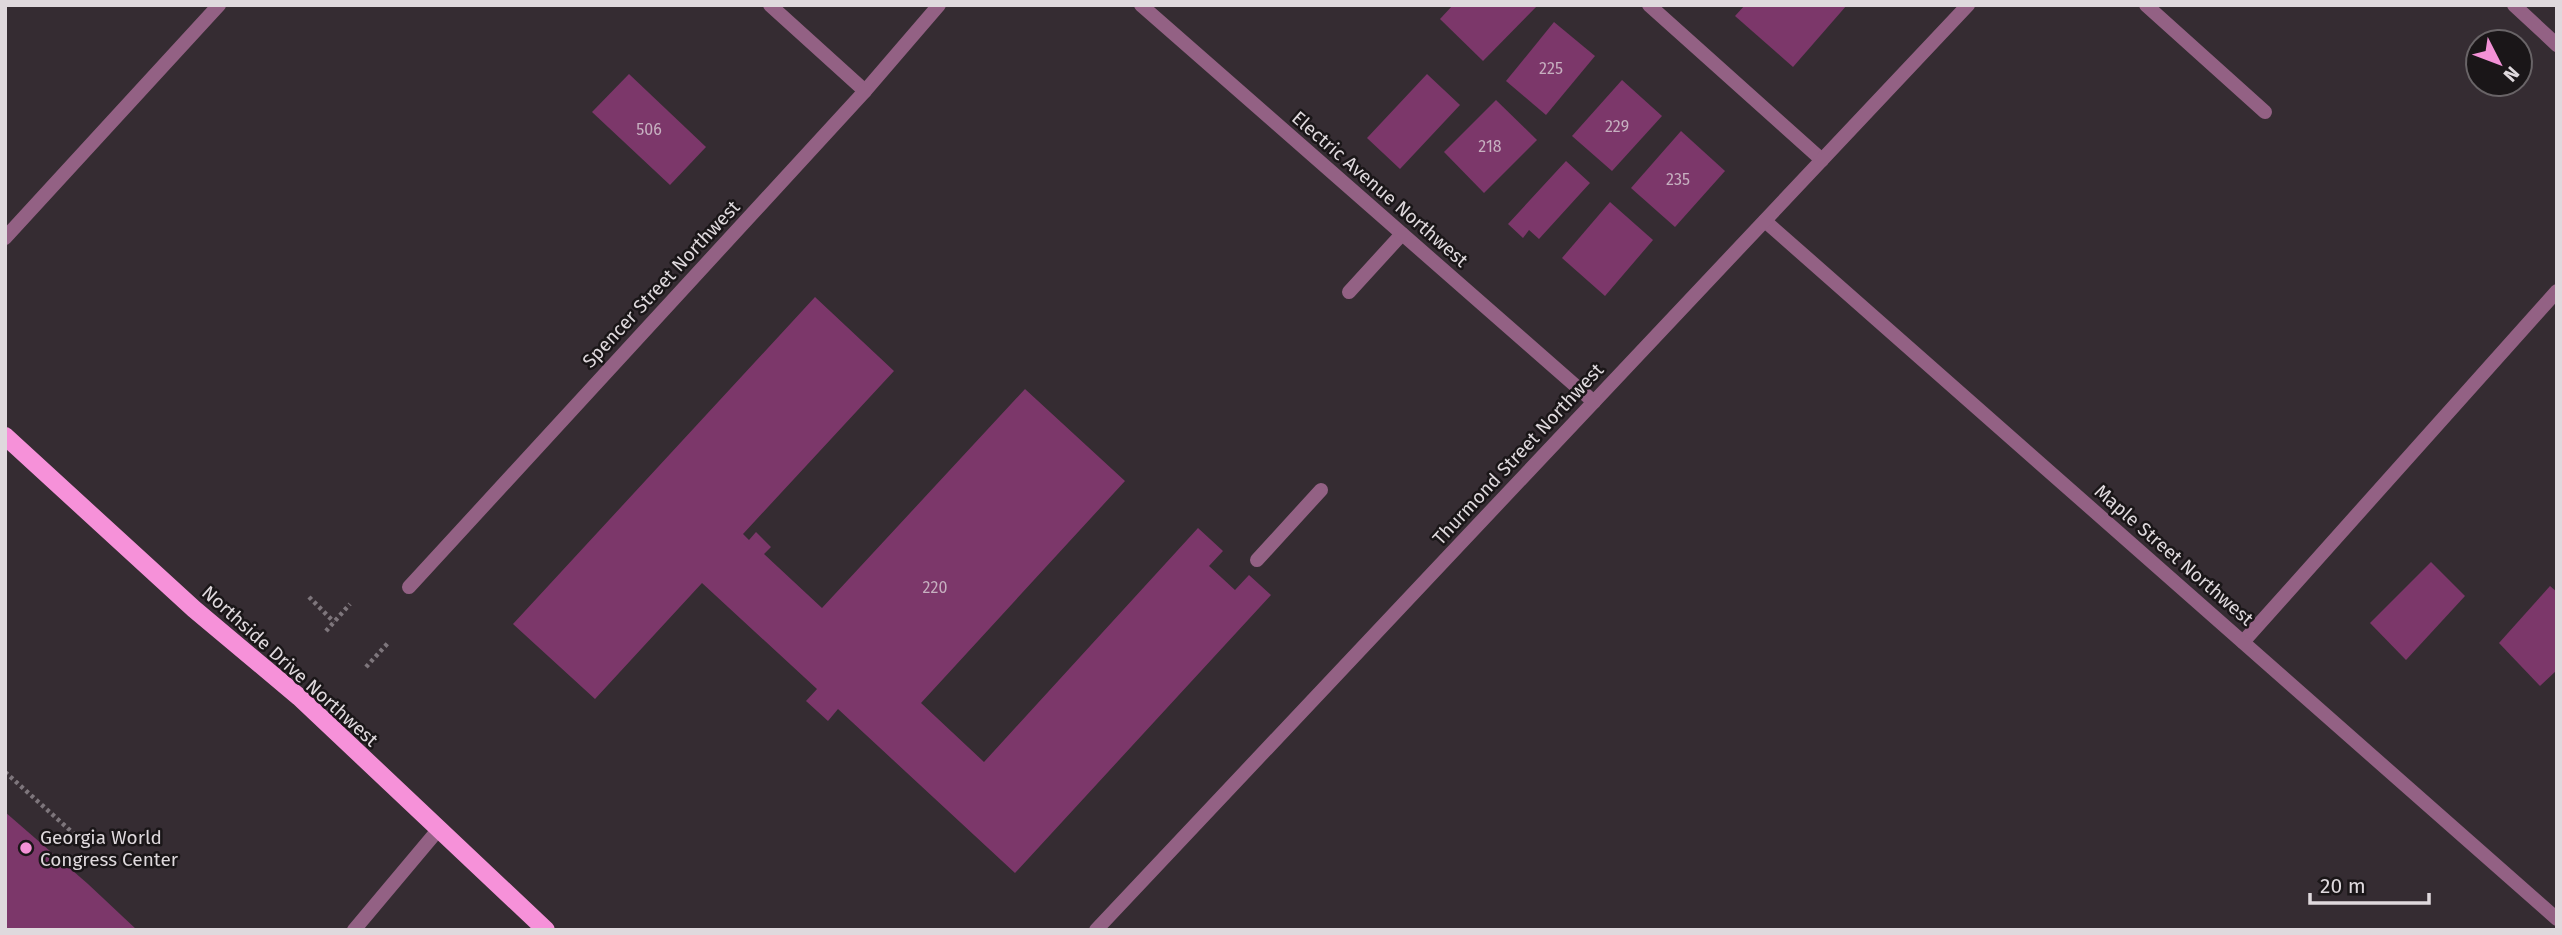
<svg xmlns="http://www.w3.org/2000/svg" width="2562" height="935" viewBox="0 0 2562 935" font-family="'Fira Sans',sans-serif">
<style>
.building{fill:#7c376a}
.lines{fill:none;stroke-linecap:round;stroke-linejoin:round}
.path{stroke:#7e767c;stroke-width:4.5;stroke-dasharray:3.5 3.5;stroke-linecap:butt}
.lane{stroke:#936184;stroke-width:14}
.street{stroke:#936184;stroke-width:14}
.primary{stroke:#f691d9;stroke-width:18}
.poi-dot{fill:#f391d6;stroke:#1a1618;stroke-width:2.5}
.labels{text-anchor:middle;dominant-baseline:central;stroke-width:5;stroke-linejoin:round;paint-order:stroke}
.number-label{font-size:16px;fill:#c6b0c0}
.street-label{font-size:19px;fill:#dfd9dd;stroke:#1a1618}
.poi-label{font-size:19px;fill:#dfd9dd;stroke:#1a1618;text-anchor:start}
</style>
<rect width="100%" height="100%" fill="#352c32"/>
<g class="building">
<path d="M 1453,5 L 1538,5 L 1483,61 L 1440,19 Z"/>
<path d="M 1745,5 L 1847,5 L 1793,67 L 1735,16 Z"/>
<path d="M 1554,22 L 1595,56 L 1546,115 L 1506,81 Z"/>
<path d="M 629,74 L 706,147 L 670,185 L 592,112 Z"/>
<path d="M 1427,74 L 1460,105 L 1400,169 L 1367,138 Z"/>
<path d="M 1622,80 L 1662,116 L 1612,171 L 1572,136 Z"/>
<path d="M 1496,100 L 1537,140 L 1484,193 L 1444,152 Z"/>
<path d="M 1681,131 L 1725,171 L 1675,227 L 1631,188 Z"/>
<path d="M 1566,161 L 1590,183 L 1539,239 L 1529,230 L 1523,238 L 1508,224 Z"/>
<path d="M 1610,202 L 1653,240 L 1605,296 L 1562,258 Z"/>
<path d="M 815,297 L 894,371 L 743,534 L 749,540 L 756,532 L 771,547 L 764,554 L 822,608 L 1025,389 L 1125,481 L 921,703 L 984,762 L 1198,528 L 1223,551 L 1209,566 L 1235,590 L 1249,575 L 1271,595 L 1015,873 L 838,709 L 828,721 L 806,701 L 817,689 L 702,583 L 595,699 L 513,624 Z"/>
<path d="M 2431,562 L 2465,596 L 2406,660 L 2370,623 Z"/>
<path d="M 2550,586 L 2557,592 L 2557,670 L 2540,686 L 2499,643 Z"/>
<path d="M 5,812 L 88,884 L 137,930 L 5,930 Z"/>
</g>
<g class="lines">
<g class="path">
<path d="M 309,597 L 334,622"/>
<path d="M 326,631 L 350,604"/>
<path d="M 366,667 L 388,643"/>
<path d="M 5,772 L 82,841"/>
</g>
<g class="lane">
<path d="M 2146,5 L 2265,112"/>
<path d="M 1349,292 L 1402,234"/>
<path d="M 1257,560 L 1321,490"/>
<path d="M 2243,642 L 2557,291"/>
<path d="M 354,930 L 438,830"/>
</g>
<g class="street">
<path d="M 770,5 L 865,91"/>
<path d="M 1141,5 L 1594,402"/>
<path d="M 1649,5 L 1822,160"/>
<path d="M 2514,5 L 2557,45"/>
<path d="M 1765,221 L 2557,919"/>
<path d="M 5,238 L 219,5"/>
<path d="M 409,587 L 865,91 L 939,5"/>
<path d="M 1096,930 L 1968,5"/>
</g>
<path class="primary" d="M 5,436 L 194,609 L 299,697 L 546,930"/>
</g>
<circle class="poi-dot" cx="26" cy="848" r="7"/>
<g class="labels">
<g class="number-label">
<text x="1551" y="68">225</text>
<text x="1617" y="126">229</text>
<text x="649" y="129">506</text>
<text x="1490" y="146">218</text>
<text x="1678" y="179">235</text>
<text x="935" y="587">220</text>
</g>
<g class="street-label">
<text transform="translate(1380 189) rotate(41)">Electric Avenue Northwest</text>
<text transform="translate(661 284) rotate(-47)">Spencer Street Northwest</text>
<text transform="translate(1518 454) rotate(-47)">Thurmond Street Northwest</text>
<text transform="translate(2174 555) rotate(41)">Maple Street Northwest</text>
<text transform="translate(290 666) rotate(42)">Northside Drive Northwest</text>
</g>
<g class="poi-label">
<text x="40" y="837">Georgia World<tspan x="40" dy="22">Congress Center</tspan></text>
</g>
</g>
<rect width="2562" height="935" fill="none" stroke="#dfd9dd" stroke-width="14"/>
<g transform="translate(2499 63) rotate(132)"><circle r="33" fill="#1a1618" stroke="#696467" stroke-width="2"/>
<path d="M0-5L12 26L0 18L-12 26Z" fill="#f391d6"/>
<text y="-10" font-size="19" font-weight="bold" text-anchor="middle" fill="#dfd9dd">N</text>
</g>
<path d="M2310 893v10h119v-10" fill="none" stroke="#dfd9dd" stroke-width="3.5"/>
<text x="2320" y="893" font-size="21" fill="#dfd9dd" stroke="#1a1618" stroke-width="5" paint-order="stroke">20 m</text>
</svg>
